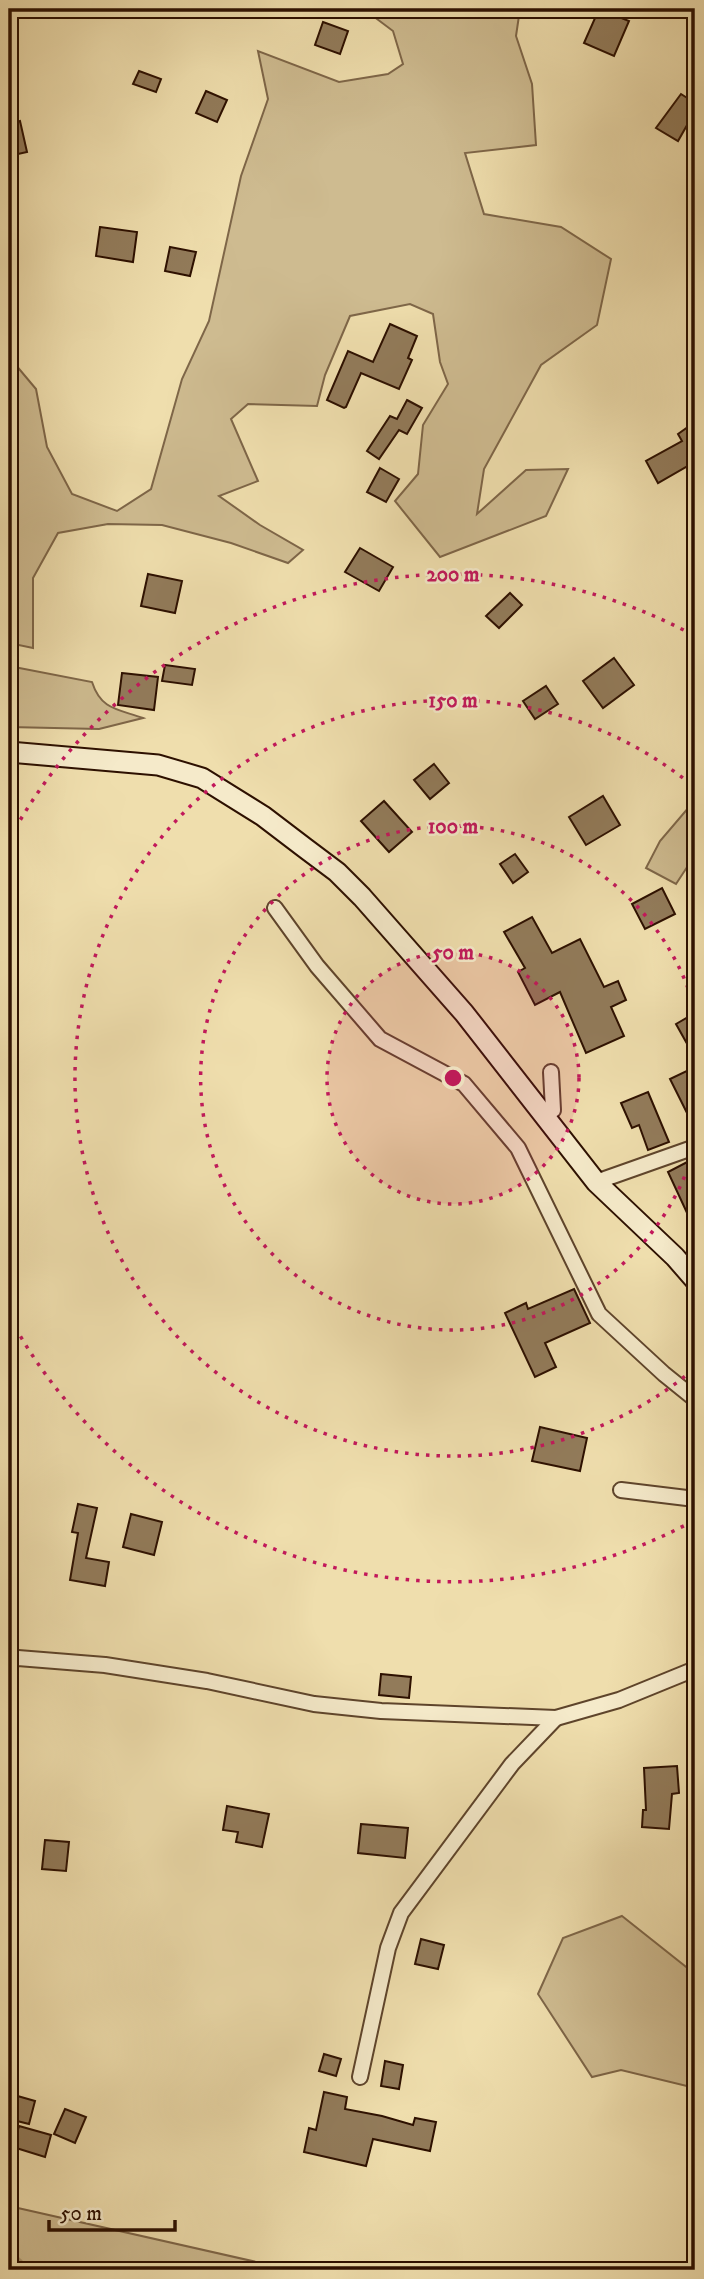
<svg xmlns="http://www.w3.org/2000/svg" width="704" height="2279" viewBox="0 0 704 2279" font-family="'IM FELL DW Pica',serif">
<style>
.green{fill:#cebb90;stroke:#7e6648;stroke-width:2}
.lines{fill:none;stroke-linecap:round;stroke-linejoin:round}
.river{stroke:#ad9872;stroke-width:30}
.building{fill:#927b5a;stroke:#2d1000;stroke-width:2}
.street-casing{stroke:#5e442b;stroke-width:18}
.secondary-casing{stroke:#2d1000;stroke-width:23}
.street{stroke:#f5eaca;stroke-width:14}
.secondary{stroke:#f5eaca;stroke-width:19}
.ring{fill:none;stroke:#c2185b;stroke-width:3.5;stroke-dasharray:3.5 7}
.centre{fill:#c2185b;stroke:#f5eaca;stroke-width:3.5}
.ring-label{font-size:21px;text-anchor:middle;font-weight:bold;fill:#c2185b;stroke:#f5eaca;stroke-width:5;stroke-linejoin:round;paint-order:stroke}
</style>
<rect width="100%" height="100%" fill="#efdead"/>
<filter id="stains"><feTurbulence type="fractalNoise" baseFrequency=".00286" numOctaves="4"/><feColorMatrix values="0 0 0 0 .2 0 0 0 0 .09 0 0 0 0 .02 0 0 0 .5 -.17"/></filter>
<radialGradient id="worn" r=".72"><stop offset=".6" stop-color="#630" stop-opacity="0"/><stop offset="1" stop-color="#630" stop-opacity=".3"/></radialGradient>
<g class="green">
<path d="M 352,9 L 520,9 L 516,36 L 532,84 L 536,145 L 465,153 L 484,214 L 561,227 L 611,259 L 597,325 L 541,365 L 484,469 L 477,514 L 526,470 L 568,469 L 546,516 L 440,557 L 395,501 L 418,474 L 423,425 L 448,384 L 440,362 L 433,314 L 410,304 L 350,316 L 325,375 L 317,406 L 248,404 L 231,419 L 258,481 L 219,496 L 260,525 L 303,550 L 288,563 L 231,543 L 162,525 L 108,524 L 58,533 L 33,578 L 33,648 L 9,643 L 9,380 L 15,364 L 36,389 L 47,447 L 72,494 L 117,511 L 151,489 L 182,379 L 209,321 L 241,176 L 268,99 L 258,51 L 339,82 L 388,74 L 403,64 L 393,31 L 365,10 Z"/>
<path d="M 9,666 L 92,682 C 101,710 118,709 143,718 L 99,729 L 9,727 Z"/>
<path d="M 695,800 L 695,855 L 676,884 L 646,868 L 660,841 Z"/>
<path d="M 622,1916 L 690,1970 L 695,1970 L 695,2088 L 621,2070 L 592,2077 L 538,1994 L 563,1938 Z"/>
<path d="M 9,2206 L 292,2270 L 9,2270 Z"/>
</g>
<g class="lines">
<path class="river" d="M 9,2270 L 11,2270"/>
</g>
<g class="building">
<path d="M 599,9 L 629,21 L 614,56 L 584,43 Z"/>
<path d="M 323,22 L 348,31 L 340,54 L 315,45 Z"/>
<path d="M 139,71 L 161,79 L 156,92 L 133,84 Z"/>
<path d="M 206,91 L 227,100 L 217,122 L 196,113 Z"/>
<path d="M 681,94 L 695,103 L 695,123 L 690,120 L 678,141 L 656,128 Z"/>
<path d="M 20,121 L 27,152 L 9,156 L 9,124 Z"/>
<path d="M 100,227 L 137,232 L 133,262 L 96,256 Z"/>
<path d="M 170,247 L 196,252 L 190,276 L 165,271 Z"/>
<path d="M 390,324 L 417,336 L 408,358 L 412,360 L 399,389 L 361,373 L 346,407 L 344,408 L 327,400 L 348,351 L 373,362 Z"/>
<path d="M 407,400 L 422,408 L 407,434 L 399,430 L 379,459 L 367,451 L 390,416 L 397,419 Z"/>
<path d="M 695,422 L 695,461 L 693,458 L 689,460 L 691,464 L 658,483 L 646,461 L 682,441 L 678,434 Z"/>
<path d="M 380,468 L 399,479 L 386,502 L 367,492 Z"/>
<path d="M 360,548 L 393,567 L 379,591 L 345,572 Z"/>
<path d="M 148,574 L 182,581 L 175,613 L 141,606 Z"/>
<path d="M 510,593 L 522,605 L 499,628 L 486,616 Z"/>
<path d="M 614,658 L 634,685 L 603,708 L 583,681 Z"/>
<path d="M 165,665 L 195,669 L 192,685 L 162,681 Z"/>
<path d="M 122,673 L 158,677 L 154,710 L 118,705 Z"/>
<path d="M 546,686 L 558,704 L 535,719 L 523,701 Z"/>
<path d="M 434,764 L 449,783 L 430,799 L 414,780 Z"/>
<path d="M 603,796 L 620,825 L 586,845 L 569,817 Z"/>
<path d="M 384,801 L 412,832 L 389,852 L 361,821 Z"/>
<path d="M 515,854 L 528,872 L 513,883 L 500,864 Z"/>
<path d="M 662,888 L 675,914 L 645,929 L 632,904 Z"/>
<path d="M 532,917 L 552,953 L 580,939 L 604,987 L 618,981 L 626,1000 L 611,1007 L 624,1036 L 586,1053 L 560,992 L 535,1005 L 518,972 L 525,968 L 504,932 Z"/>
<path d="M 695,1013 L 695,1058 L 676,1024 Z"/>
<path d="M 695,1067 L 695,1129 L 670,1079 Z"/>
<path d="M 648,1092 L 669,1142 L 648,1150 L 639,1125 L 632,1128 L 621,1103 Z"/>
<path d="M 695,1158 L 695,1230 L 668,1172 Z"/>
<path d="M 574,1289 L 590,1323 L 545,1343 L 556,1367 L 535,1377 L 505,1313 L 526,1303 L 528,1309 Z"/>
<path d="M 540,1427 L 587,1438 L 580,1471 L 532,1461 Z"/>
<path d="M 78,1504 L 97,1508 L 86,1558 L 109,1562 L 105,1586 L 70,1580 L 78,1533 L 72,1532 Z"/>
<path d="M 131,1514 L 162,1522 L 154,1555 L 123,1547 Z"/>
<path d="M 381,1674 L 411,1677 L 409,1698 L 379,1695 Z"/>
<path d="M 677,1766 L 679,1793 L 672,1794 L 669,1829 L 642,1827 L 643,1810 L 646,1810 L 644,1768 Z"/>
<path d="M 227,1806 L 269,1814 L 262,1847 L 236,1842 L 238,1832 L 223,1830 Z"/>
<path d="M 361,1824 L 408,1828 L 405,1858 L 358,1853 Z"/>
<path d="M 45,1840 L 69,1842 L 66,1871 L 42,1869 Z"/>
<path d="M 421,1939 L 444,1945 L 438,1969 L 415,1964 Z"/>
<path d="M 324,2054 L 341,2059 L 336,2076 L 319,2071 Z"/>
<path d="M 385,2061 L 403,2065 L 399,2089 L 381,2086 Z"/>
<path d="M 324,2092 L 347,2097 L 345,2109 L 382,2116 L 413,2125 L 415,2118 L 436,2122 L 430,2151 L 373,2139 L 366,2166 L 304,2152 L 309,2128 L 316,2130 Z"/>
<path d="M 14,2095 L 35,2101 L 29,2124 L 9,2119 Z"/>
<path d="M 65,2109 L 86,2117 L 75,2143 L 54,2134 Z"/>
<path d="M 19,2126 L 51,2135 L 45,2157 L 13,2147 Z"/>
</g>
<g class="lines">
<defs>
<g id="street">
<path d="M 275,908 L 317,966 L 380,1039 L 464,1084 L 518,1148 L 599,1314 L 664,1374 L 695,1399"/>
<path d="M 543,1116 L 553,1110 L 551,1072"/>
<path d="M 596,1182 L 695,1147"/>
<path d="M 621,1490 L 695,1499"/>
<path d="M 9,1660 L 18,1658 L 105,1665 L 207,1681 L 314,1704 L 381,1711 L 556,1718 L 619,1700 L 695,1669"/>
<path d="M 360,2077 L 388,1948 L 401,1913 L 512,1764 L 556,1718"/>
</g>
<path id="secondary" d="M 9,752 L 158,765 L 202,778 L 263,816 L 305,848 L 337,872 L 362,897 L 464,1013 L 596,1182 L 675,1257 L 695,1280"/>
</defs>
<use href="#street" class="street-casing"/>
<use href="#secondary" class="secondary-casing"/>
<use href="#street" class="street"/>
<use href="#secondary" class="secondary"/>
</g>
<circle cx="453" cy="1078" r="126" fill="#c2185b" fill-opacity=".12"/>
<g class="ring">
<circle cx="453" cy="1078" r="126"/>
<path d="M695 1147A252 252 0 1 1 695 1009"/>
<path d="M693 1370A378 378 0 1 1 693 786"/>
<path d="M693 1521A504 504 0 0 1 10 1318M10 838A504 504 0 0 1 693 635"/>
</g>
<circle cx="453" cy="1078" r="10" class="centre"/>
<g class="ring-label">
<text x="453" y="581">200 m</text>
<text x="453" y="707">150 m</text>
<text x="453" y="833">100 m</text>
<text x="453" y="959">50 m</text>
</g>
<rect width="704" height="2279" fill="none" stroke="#efdead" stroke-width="35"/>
<rect x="10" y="10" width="683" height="2258" fill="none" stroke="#2d1000" stroke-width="3.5"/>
<rect x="18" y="18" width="669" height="2244" fill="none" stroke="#2d1000" stroke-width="2"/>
<path d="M49 2220v10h126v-10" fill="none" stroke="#2d1000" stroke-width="3.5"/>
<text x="60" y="2220" font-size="21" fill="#2d1000" stroke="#f5eaca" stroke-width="5" paint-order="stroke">50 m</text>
<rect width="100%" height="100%" filter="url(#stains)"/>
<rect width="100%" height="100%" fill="url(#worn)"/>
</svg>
